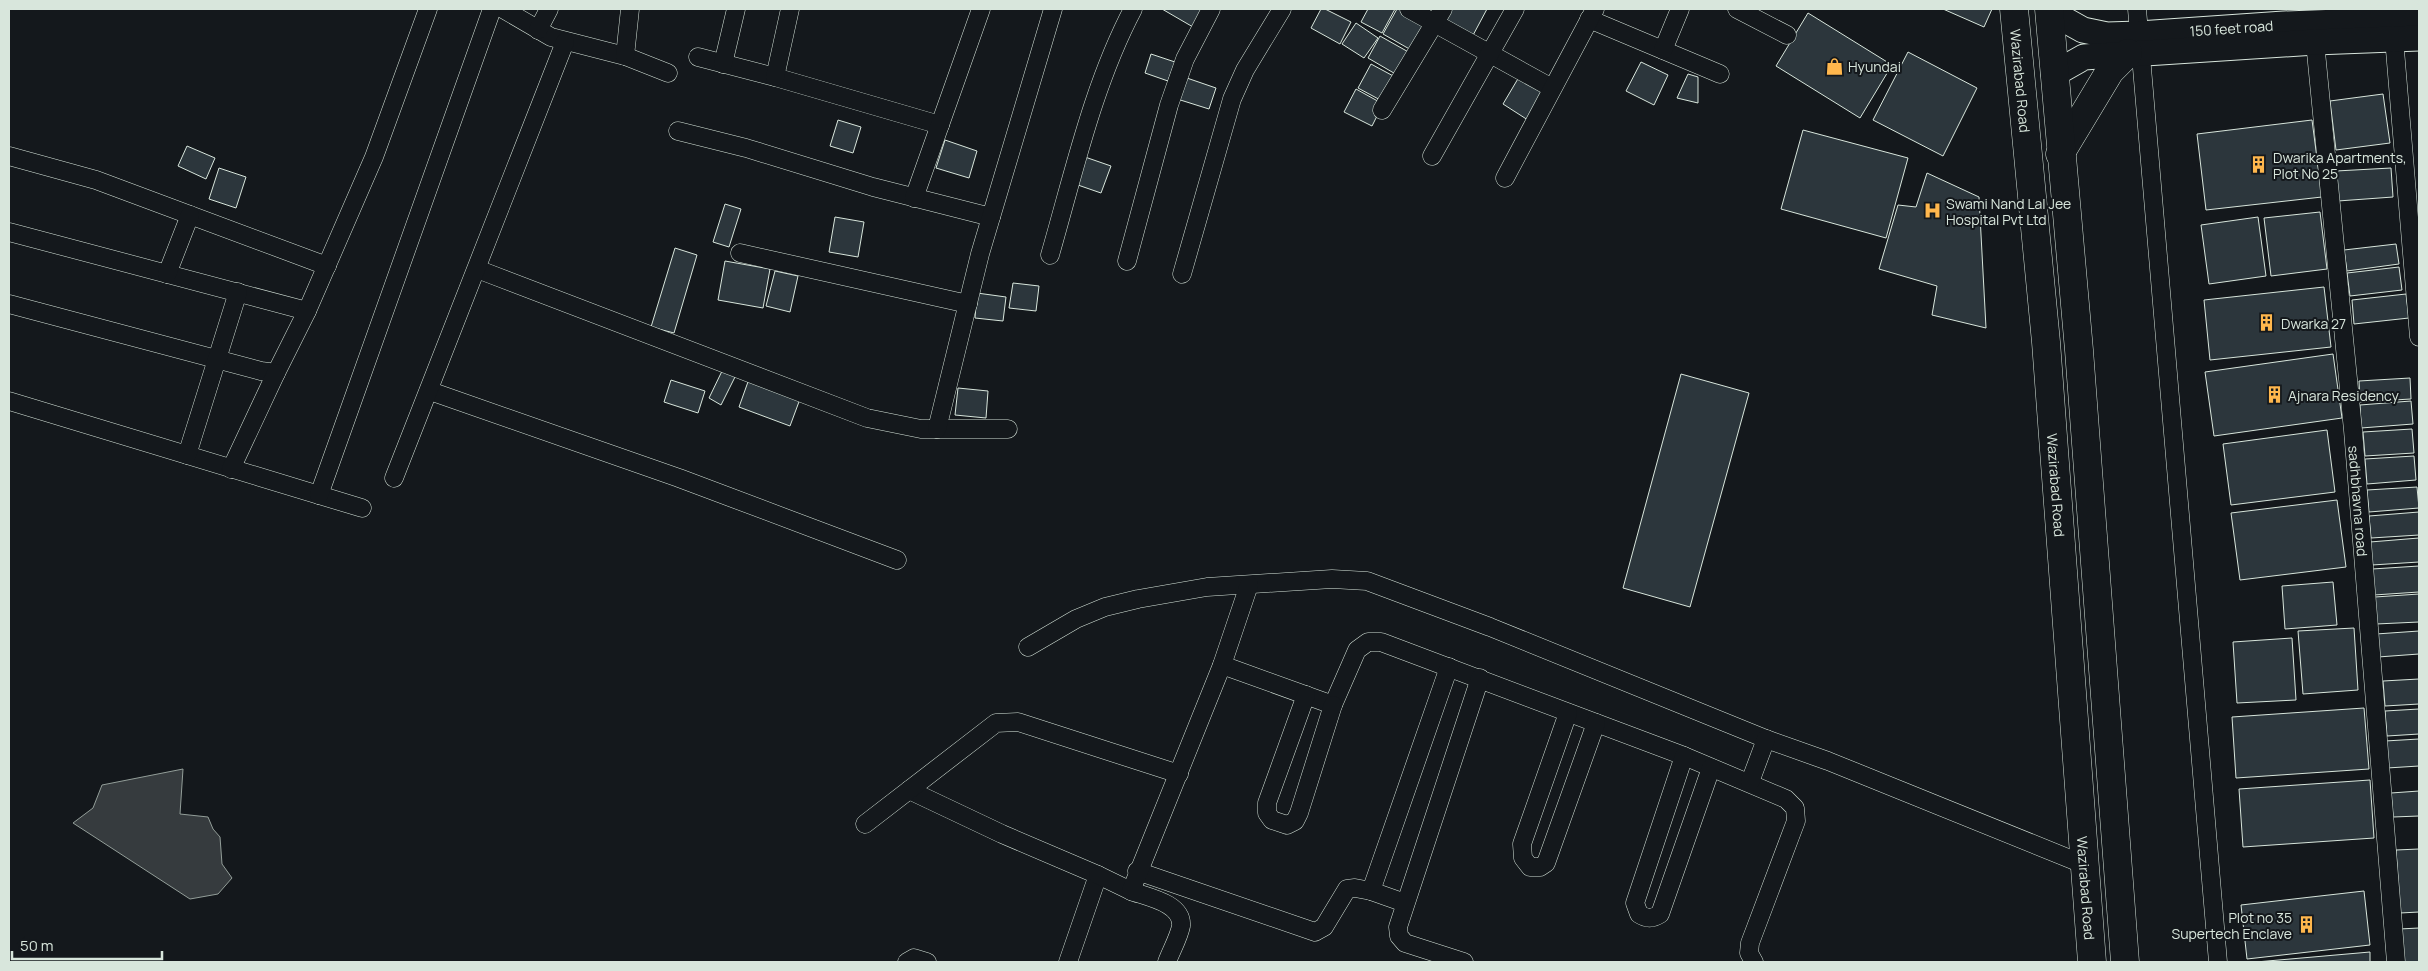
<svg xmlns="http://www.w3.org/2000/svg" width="2428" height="971" viewBox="0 0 2428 971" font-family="Manrope,sans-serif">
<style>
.water{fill:#363b3e;stroke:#939e99}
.building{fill:#2c363c;stroke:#d8e6dc}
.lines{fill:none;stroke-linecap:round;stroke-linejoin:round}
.street-casing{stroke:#d8e6dc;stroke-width:19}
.secondary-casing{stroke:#d8e6dc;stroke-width:27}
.primary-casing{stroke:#d8e6dc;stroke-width:29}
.highway-casing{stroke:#d8e6dc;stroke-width:29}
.street{stroke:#14181c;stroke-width:18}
.secondary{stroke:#14181c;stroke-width:25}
.primary{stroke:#14181c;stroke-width:28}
.highway{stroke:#14181c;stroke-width:28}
.labels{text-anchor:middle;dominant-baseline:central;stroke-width:4;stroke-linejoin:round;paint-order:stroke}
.street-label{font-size:14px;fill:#d8e6dc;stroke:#14181c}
.poi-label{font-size:14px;fill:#d8e6dc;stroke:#14181c;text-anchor:start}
</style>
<rect width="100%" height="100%" fill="#14181c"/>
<path class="water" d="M 183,769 L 180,814 L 208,817 L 213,829 L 220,837 L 222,864 L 232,878 L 218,894 L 190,899 L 73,823 L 93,808 L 102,785 Z"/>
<g class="building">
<path d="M 1162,9 L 1204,9 L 1193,27 Z"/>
<path d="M 1321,9 L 1325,9 L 1351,22 L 1340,44 L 1311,28 Z"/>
<path d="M 1368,9 L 1395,9 L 1382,33 L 1361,22 Z"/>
<path d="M 1397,9 L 1406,9 L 1429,22 L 1413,51 L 1383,34 Z"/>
<path d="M 1445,9 L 1487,9 L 1471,39 L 1438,22 Z"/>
<path d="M 1943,9 L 1992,9 L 1984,27 Z"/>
<path d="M 1808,13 L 1892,65 L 1860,118 L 1776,66 Z"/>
<path d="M 1356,23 L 1378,38 L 1364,58 L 1342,44 Z"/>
<path d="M 1380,36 L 1412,54 L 1399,76 L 1368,58 Z"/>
<path d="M 1908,52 L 1977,88 L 1943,156 L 1873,120 Z"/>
<path d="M 1151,54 L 1175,62 L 1168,81 L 1145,73 Z"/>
<path d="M 1641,62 L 1668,75 L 1654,105 L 1626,91 Z"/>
<path d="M 1371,64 L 1397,78 L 1384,102 L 1358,88 Z"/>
<path d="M 1688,74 L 1698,77 L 1698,103 L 1677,98 Z"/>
<path d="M 1181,76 L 1216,88 L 1209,109 L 1174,98 Z"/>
<path d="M 1519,77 L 1547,94 L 1531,122 L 1503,104 Z"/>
<path d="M 1356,89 L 1383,104 L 1372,126 L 1344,112 Z"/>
<path d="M 2383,94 L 2390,143 L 2336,150 L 2330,101 Z"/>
<path d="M 838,120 L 861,127 L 853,153 L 830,146 Z"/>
<path d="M 2312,120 L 2322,197 L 2206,210 L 2197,134 Z"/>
<path d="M 1803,130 L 1908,158 L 1886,238 L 1781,209 Z"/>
<path d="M 945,140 L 977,151 L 969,178 L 936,168 Z"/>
<path d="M 187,146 L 215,158 L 206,179 L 178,166 Z"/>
<path d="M 1085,157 L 1111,166 L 1101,193 L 1075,184 Z"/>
<path d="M 219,168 L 246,177 L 236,208 L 209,199 Z"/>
<path d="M 2391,168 L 2393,197 L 2338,201 L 2336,171 Z"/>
<path d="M 1927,173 L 1979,197 L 1986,328 L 1932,315 L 1937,286 L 1879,269 L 1898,205 L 1916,207 Z"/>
<path d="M 725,204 L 741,209 L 729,247 L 713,242 Z"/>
<path d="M 2320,212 L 2327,269 L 2271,276 L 2264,218 Z"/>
<path d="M 835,217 L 864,222 L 858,257 L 829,252 Z"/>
<path d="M 2258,217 L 2266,276 L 2209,284 L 2201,225 Z"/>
<path d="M 2396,244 L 2399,264 L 2347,271 L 2344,250 Z"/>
<path d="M 675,248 L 697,255 L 674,333 L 651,327 Z"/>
<path d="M 725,261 L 770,269 L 763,308 L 718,300 Z"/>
<path d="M 2399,267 L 2402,290 L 2350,296 L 2347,273 Z"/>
<path d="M 775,271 L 798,276 L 790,312 L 766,306 Z"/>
<path d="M 1013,283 L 1039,286 L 1036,311 L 1009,308 Z"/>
<path d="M 2324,287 L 2331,347 L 2210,360 L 2204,300 Z"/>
<path d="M 977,293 L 1006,297 L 1003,321 L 975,318 Z"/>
<path d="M 2406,294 L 2409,318 L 2354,324 L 2352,300 Z"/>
<path d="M 2333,354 L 2342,418 L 2214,436 L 2205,372 Z"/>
<path d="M 723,369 L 736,375 L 721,405 L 709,398 Z"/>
<path d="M 1681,374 L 1749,393 L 1690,607 L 1623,588 Z"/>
<path d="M 2410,378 L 2411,399 L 2360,402 L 2359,381 Z"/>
<path d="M 749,379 L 800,399 L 790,426 L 739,407 Z"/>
<path d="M 671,380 L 705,391 L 698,413 L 664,402 Z"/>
<path d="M 958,388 L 988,391 L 986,418 L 955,415 Z"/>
<path d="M 2411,401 L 2413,424 L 2361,428 L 2360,405 Z"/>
<path d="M 2412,429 L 2414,453 L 2365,456 L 2363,432 Z"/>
<path d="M 2327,430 L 2335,492 L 2231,505 L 2223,444 Z"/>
<path d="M 2414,456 L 2416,480 L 2367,484 L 2365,459 Z"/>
<path d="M 2417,487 L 2419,508 L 2369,512 L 2367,490 Z"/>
<path d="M 2337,500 L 2346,567 L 2240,580 L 2231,513 Z"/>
<path d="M 2419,512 L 2419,535 L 2371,538 L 2369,516 Z"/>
<path d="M 2419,538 L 2419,562 L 2372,565 L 2370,542 Z"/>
<path d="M 2419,566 L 2419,592 L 2374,595 L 2372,569 Z"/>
<path d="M 2333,582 L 2337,625 L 2285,629 L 2282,586 Z"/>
<path d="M 2419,594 L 2419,622 L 2376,624 L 2375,597 Z"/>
<path d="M 2354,628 L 2358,690 L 2303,694 L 2298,631 Z"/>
<path d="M 2419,631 L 2419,654 L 2378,657 L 2376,634 Z"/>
<path d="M 2292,638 L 2296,700 L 2237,703 L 2233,642 Z"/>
<path d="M 2419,679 L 2419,704 L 2385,706 L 2383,681 Z"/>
<path d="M 2364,708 L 2369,769 L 2236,778 L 2232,717 Z"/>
<path d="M 2419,709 L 2419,734 L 2387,736 L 2385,711 Z"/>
<path d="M 2419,739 L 2419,766 L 2387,768 L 2385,741 Z"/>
<path d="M 2370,780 L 2374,838 L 2243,847 L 2239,789 Z"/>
<path d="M 2419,791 L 2419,816 L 2393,817 L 2391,793 Z"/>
<path d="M 2419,849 L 2419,912 L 2400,913 L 2396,850 Z"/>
<path d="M 2364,891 L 2370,945 L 2247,959 L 2241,905 Z"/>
<path d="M 2419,928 L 2419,962 L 2401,962 L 2399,929 Z"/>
<path d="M 2370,952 L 2370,962 L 2256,962 Z"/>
</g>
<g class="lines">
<defs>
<g id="street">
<path d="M 503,9 L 551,37 L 625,56 L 668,73"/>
<path d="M 1409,9 L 1552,88"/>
<path d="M 1737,9 L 1787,35"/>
<path d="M 2137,9 L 2218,962"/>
<path d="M 1589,19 L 1720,74"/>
<path d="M 538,30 L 549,9"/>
<path d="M 2394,38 L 2419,337"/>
<path id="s1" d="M 2315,42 L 2353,430 L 2396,962"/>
<path d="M 1663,50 L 1680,9"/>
<path d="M 625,56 L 630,9"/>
<path d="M 698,57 L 775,77 L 940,125"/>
<path d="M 723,64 L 736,9"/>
<path d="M 775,77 L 790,9"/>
<path d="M 1382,110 L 1443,9"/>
<path d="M 678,131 L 746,148 L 873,187 L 991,217"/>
<path d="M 9,156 L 96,180 L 327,266"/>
<path d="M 1432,156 L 1515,9"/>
<path d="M 1505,178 L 1595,9"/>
<path d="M 914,198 L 981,9"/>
<path d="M 9,232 L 307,311"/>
<path d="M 740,253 L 968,304"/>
<path d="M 1050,255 C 1074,172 1093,85 1133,9"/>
<path d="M 1127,261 L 1169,105 L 1185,59 L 1211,9"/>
<path d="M 477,269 L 867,418 L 921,429 L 1008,429"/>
<path d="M 167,274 L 190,215"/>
<path d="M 1182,274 L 1232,99 L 1245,70 L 1282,9"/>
<path d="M 9,304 L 261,371 L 276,373 L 307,311 L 374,157 L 428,9"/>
<path d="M 430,391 L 679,478 L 897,560"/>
<path d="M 9,401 L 362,508"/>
<path d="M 937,429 L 980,254 L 1053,9"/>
<path d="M 187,455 L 238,292"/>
<path d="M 231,469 L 276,373"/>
<path d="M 394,478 L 565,42"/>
<path d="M 319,495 L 492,9"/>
<path d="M 1028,647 L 1076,619 L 1105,607 L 1138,599 L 1207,587 L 1332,579 L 1367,581 L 1490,627 L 1766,739 L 1828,761 L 2085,865"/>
<path d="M 1222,665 L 1333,705 L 1357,650 L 1368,642 L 1381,642 L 1684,756 L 1786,799 L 1795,808 L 1796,821 L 1750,943 L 1749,953 L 1754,962"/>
<path d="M 1306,695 L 1267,803 L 1267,813 L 1272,820 L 1287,825 L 1295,821 L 1299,813 L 1333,705"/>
<path d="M 1568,713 L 1522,844 L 1523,858 L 1530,867 L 1540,867 L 1546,863 L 1596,723"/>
<path d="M 1684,756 L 1635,903 L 1639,914 C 1647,919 1652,919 1660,914 L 1711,768"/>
<path d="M 1750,782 L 1766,739"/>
<path d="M 909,790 L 1002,834 L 1098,875 L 1068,962"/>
<path d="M 865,824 L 996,723 L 1018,722 L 1179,774"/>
<path d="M 1137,871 L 1315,932 L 1324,927 L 1347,889 L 1355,888 L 1371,891"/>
<path d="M 1098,875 L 1131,891"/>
<path d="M 1405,903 L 1371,891 L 1449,667"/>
<path d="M 907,962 L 914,958 L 927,962"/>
<path d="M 1167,962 C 1171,951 1179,937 1181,926 C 1183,903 1147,897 1131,891 L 1222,665 L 1249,585"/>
<path d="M 1464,962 L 1405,943 L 1399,936 L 1398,927 L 1480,678"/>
</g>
<g id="secondary">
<path id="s2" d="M 2049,11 L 2083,30 L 2107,35 L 2139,34 L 2284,24 L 2419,19"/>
<path d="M 2054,74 L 2084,57 L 2315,42 L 2419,38"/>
</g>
<path id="primary" d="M 2060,154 L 2110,71 L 2128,53"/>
<g id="highway">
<path id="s3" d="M 2014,9 L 2046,342 L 2092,962"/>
<path d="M 2049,9 L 2079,350 L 2125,962"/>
</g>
</defs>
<use href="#street" class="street-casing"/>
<use href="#secondary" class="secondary-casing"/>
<use href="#primary" class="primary-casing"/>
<use href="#highway" class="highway-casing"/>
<use href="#street" class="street"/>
<use href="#secondary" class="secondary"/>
<use href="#primary" class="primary"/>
<use href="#highway" class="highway"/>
</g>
<defs>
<symbol id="shop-bare" viewBox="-9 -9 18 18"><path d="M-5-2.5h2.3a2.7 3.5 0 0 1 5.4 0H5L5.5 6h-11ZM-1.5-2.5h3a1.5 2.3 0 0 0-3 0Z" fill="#ffb74d" stroke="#14181c" stroke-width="2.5" paint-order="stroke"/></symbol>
<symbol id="building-bare" viewBox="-9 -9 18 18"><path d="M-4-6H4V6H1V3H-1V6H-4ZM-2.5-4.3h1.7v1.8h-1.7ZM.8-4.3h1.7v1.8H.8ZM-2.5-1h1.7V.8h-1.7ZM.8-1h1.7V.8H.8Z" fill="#ffb74d" stroke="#14181c" stroke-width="2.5" paint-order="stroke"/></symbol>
<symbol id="hospital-bare" viewBox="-9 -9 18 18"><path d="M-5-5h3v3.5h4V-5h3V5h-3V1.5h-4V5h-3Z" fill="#ffb74d" stroke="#14181c" stroke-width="2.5" paint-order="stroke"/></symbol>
</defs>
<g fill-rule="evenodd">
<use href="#shop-bare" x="1822" y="54" width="25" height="25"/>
<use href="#building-bare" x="2246" y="152" width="25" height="25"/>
<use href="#hospital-bare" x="1920" y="198" width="25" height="25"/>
<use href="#building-bare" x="2254" y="310" width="25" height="25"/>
<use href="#building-bare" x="2262" y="382" width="25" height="25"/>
<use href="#building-bare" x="2294" y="912" width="25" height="25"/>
</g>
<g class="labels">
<g class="street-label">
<text stroke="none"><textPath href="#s2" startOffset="188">150 feet road</textPath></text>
<text stroke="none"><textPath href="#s3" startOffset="72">Wazirabad Road</textPath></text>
<text stroke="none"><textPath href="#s3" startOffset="478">Wazirabad Road</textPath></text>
<text stroke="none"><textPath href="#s1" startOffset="461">sadhbhavna road</textPath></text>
<text stroke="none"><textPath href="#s3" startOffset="882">Wazirabad Road</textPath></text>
</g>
<g class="poi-label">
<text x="1848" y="66">Hyundai</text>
<text x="2273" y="157">Dwarika Apartments,<tspan x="2273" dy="16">Plot No 25</tspan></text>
<text x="1946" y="203">Swami Nand Lal Jee<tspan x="1946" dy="16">Hospital Pvt Ltd</tspan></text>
<text x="2281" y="323">Dwarka 27</text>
<text x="2288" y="395">Ajnara Residency</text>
<text x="2292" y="917" text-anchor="end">Plot no 35<tspan x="2292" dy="16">Supertech Enclave</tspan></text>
</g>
</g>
<rect width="2428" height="971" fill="none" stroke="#d8e6dc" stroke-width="20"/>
<path d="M12 951v8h150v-8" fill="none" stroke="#d8e6dc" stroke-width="2.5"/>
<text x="20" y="951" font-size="15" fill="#d8e6dc" stroke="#14181c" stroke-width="4" paint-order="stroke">50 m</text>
</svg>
